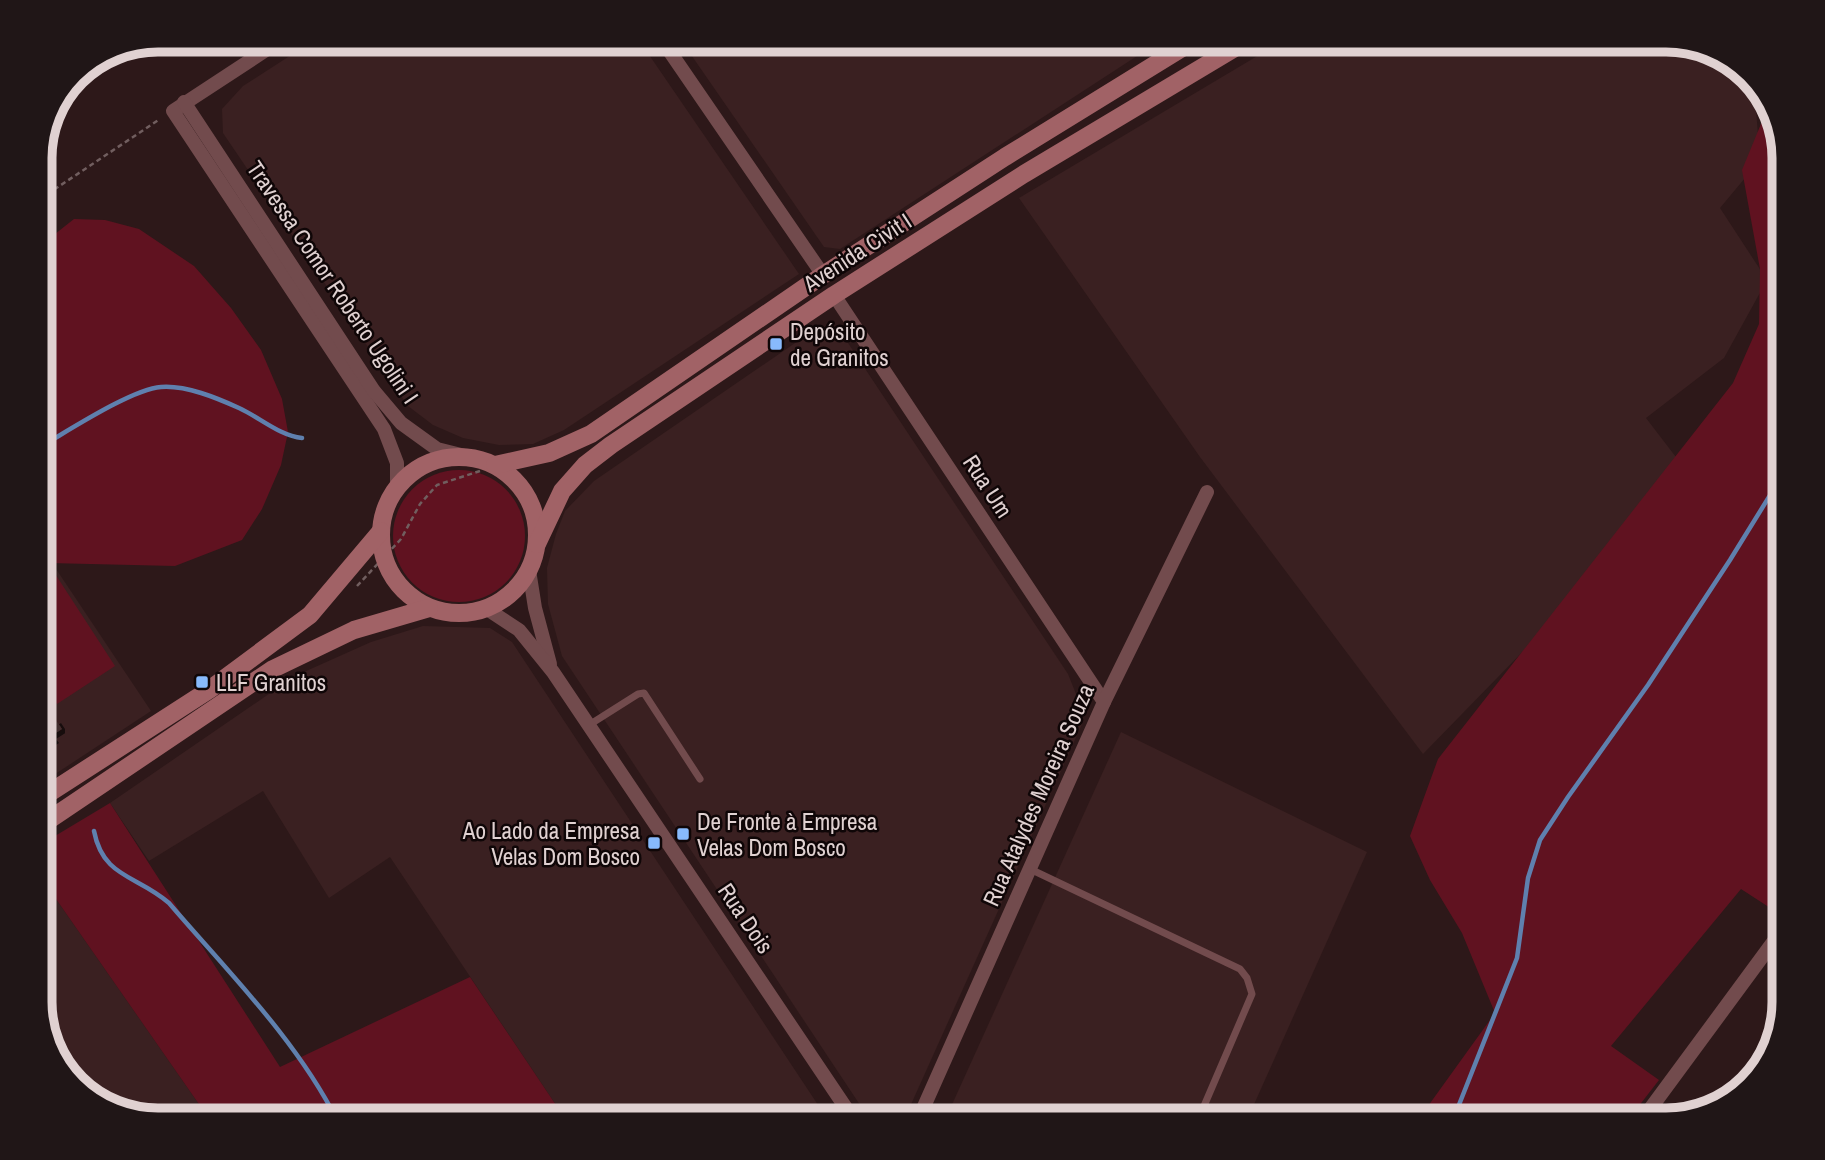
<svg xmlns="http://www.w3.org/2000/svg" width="1825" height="1160" viewBox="0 0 1825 1160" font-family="'Archivo Narrow',sans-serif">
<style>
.built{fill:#3a2021}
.green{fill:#601220}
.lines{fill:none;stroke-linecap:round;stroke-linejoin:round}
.stream{stroke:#5f80ae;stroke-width:4.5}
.building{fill:#432d2e;filter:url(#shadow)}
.path{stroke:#715e5f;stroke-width:2.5;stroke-dasharray:5 3.5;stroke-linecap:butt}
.lane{stroke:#724b4d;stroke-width:7}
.street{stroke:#724b4d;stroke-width:14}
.secondary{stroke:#a16266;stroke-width:18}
.poi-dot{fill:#88bafc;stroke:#0f0607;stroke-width:2.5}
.labels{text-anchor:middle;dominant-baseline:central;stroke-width:5;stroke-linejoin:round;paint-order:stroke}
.street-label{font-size:23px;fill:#e0d1d1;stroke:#0f0607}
.poi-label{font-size:23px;fill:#e0d1d1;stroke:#0f0607;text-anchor:start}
.rim{fill:none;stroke:#e0d1d1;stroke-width:9}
</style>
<defs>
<filter id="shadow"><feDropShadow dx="5" dy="3" stdDeviation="0" flood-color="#0009"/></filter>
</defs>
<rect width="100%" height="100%" fill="#2d1819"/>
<g class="built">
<path d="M 1667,40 L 1732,60 L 1757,86 L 1755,97 L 1760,160 L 1720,208 L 1767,280 L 1724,358 L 1646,418 L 1692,478 L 1423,754 L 1200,457 L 1019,198 L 1281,42 Z"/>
<path d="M 1157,43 L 840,249 L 824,247 L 685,46 Z"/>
<path d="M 643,46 L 799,274 L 564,430 L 533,444 L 499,445 L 463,438 L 433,425 L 408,406 L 223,133 L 222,109 L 243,86 L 302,48 Z"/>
<path d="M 814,330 L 846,340 L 1068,674 L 1078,699 L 1082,724 L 904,1120 L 870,1120 L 562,656 L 548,604 L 547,568 L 556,534 L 565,511 L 594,481 Z"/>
<path d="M 40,545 L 151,711 L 40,784 Z"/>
<path d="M 423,626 L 490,628 L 512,642 L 828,1120 L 566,1120 L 390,857 L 329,898 L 263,791 L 149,861 L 110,803 L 295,676 L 371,642 Z"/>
<path d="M 1121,732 L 1367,852 L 1247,1120 L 945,1120 Z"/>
<path d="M 40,876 L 210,1120 L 158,1120 L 93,1100 L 56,1061 L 40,1009 Z"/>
</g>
<g class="green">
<path d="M 1770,102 L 1785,151 L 1785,905 L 1778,913 L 1741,889 L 1611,1046 L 1659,1080 L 1628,1120 L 1418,1120 L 1495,1013 L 1462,933 L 1430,880 L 1410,836 L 1438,759 L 1733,383 L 1759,324 L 1760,269 L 1742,170 Z"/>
<path d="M 74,219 L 105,220 L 139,229 L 194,266 L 231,308 L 261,350 L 282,399 L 288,432 L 281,465 L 262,509 L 242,540 L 175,566 L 48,563 L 115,666 L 57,704 L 40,678 L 40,567 L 46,563 L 40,563 L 40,253 L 55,234 Z"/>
<circle cx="459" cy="536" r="66"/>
<path d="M 110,803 L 280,1067 L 470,977 L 566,1120 L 210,1120 L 40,876 L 40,845 Z"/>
</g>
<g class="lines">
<g class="stream">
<path d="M 40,447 C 68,431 132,389 161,387 C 186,385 217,398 239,408 C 259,417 280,436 302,438"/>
<path d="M 94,831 C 103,878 137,875 169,903 C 228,972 296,1039 337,1120"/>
<path d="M 1453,1120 L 1517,958 L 1528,878 L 1540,840 L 1568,797 L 1648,685 L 1730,560 L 1785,471"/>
</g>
</g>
<path class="building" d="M 46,711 L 53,722 L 56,720 L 62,729 L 51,736 L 54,740 L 40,749 L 40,714 Z"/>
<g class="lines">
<g class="path">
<path d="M 40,199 L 160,119"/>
<path d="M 357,586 L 401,539 L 420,504 L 437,485 L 480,471"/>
</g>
<g class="lane">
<path d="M 589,725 L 638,694 L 644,693 L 700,779"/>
<path d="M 1030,869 L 1240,969 L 1247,978 L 1252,994 L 1198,1120"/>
<path d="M 40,894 C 45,901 45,906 40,913"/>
</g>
<g class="street">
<path d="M 666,46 L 823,275"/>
<path d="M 269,48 L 173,111 L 384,429 L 397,463 L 397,487"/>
<path d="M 184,102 L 374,391 L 401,423 L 437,449 L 469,457"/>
<path d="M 834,295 L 1104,702"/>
<path d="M 529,570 L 535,608 L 550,664"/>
<path d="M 487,609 L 519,630 L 553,672 L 854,1120"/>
<path d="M 918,1120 L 1104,702 L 1207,492"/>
<path d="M 1642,1120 L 1785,926"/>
</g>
<g class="secondary">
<circle cx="459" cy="535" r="78"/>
<path d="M 495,465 L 549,453 L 591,434 L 823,275 L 1005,157 L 1190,43"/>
<path d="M 537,544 L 562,491 L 585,465 L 611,445 L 834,295 L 1024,174 L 1243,43"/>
<path d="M 40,799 L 209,690 L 310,615 L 381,531"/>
<path d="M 40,826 L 273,669 L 354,630 L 429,608"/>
</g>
</g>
<g class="poi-dot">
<rect x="769" y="337" width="14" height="14" rx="3.5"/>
<rect x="195" y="675" width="14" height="14" rx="3.5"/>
<rect x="676" y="827" width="14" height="14" rx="3.5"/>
<rect x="647" y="836" width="14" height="14" rx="3.5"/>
</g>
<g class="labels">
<g class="street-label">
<text transform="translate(857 252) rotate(-33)">Avenida Civit I</text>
<text transform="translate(333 282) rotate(56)">Travessa Comor Roberto Ugolini I</text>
<text transform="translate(988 486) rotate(57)">Rua Um</text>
<text transform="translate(1038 795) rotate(-66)">Rua Atalydes Moreira Souza</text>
<text transform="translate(746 918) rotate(56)">Rua Dois</text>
</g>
<g class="poi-label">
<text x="790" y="331">Depósito<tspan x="790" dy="26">de Granitos</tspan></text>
<text x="216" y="682">LLF Granitos</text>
<text x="697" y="821">De Fronte à Empresa<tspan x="697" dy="26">Velas Dom Bosco</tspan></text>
<text x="640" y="830" text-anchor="end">Ao Lado da Empresa<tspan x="640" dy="26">Velas Dom Bosco</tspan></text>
</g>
</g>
<path d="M0 0H1825V1160H0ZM158 52H1666A106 106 0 0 1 1772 158V1002A106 106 0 0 1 1666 1108H158A106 106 0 0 1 52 1002V158A106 106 0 0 1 158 52Z" fill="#201617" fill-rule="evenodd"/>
<path class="rim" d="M158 52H1666A106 106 0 0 1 1772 158V1002A106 106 0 0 1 1666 1108H158A106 106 0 0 1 52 1002V158A106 106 0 0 1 158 52Z"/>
</svg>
